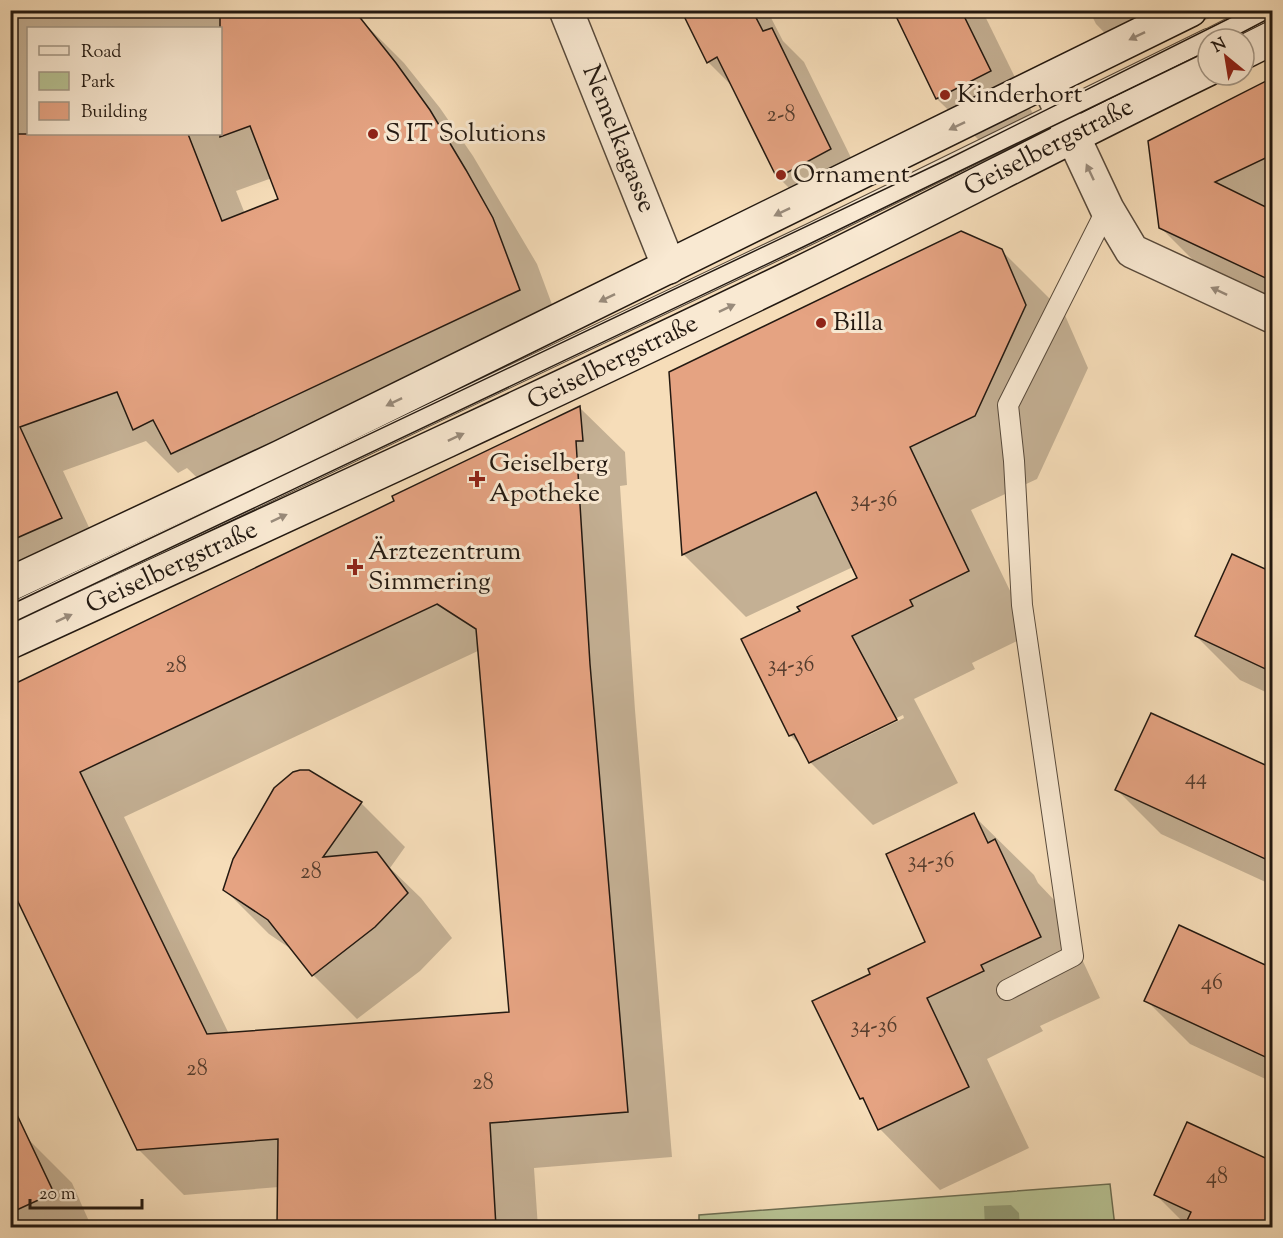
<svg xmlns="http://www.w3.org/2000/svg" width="1283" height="1238" viewBox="0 0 1283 1238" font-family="'Sorts Mill Goudy',serif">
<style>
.green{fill:#b7c293;stroke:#6d6e52;stroke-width:1.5}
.shadow{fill:#0003;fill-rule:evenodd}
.building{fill:#e5a382;stroke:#231911;stroke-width:1.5;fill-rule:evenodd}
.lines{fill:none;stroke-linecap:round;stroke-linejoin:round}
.service-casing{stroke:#584a3b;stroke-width:22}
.minor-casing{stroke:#584a3b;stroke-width:36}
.secondary-casing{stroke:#231911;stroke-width:36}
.service{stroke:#f9e9d2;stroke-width:20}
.minor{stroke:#f9e9d2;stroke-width:33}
.secondary{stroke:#f9e9d2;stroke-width:33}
.tram{stroke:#231911;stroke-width:1.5}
.oneway{fill:#998b7b}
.poi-dot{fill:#8f2418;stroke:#f9e9d2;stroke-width:2}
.labels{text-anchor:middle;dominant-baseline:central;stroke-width:6;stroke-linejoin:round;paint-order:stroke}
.number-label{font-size:22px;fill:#543c2d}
.poi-label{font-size:26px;fill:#231911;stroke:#f9e9d2;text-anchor:start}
.street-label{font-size:26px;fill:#231911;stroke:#f9e9d2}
</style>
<rect width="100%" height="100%" fill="#f6ddb9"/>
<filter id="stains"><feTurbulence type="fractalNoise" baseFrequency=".00333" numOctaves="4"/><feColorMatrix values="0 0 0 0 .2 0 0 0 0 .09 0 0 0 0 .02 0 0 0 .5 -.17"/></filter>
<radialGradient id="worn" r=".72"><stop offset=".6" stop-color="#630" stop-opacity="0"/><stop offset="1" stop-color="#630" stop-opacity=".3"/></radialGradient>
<path class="green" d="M 1110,1184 L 1115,1227 L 699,1227 L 699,1215 Z"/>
<g class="shadow">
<path d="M 10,10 L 351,10 L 404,63 L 440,108 L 473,156 L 537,264 L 563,334 L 216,496 L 187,468 L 178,473 L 146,441 L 63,471 L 105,562 L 10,605 ZM 28,28 L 220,28 L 220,134 L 28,134 ZM 272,178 L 280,200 L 245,214 L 236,191 Z"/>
<path d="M 683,10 L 767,10 L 783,41 L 804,62 L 863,182 L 810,209 L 778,177 L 734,88 L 708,62 Z"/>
<path d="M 894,10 L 982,10 L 1034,116 L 982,143 L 937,99 Z"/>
<path d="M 1089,10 L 1225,10 L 1130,59 L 1096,24 Z"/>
<path d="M 1272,80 L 1272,300 L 1199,266 L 1160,227 L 1150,142 Z"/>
<path d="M 1001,250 L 1064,313 L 1088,368 L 1037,479 L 971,510 L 1031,634 L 972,663 L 975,669 L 914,699 L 958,783 L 873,825 L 810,762 L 803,748 L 790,735 L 802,611 L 859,579 L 853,567 L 746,617 L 683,554 ZM 903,715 L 904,718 L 828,755 L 828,752 Z"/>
<path d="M 580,408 L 625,452 L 627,485 L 620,486 L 635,710 L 672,1157 L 534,1168 L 538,1228 L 280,1228 L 278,1226 L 279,1187 L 184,1195 L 138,1149 L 10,688 L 396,501 ZM 480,650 L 511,1013 L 229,1034 L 124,817 Z"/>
<path d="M 1233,556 L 1272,574 L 1272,695 L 1240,680 L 1196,636 Z"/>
<path d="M 1151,715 L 1272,770 L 1272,885 L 1161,834 L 1117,790 Z"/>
<path d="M 361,803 L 405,847 L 390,868 L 421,898 L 452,938 L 420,971 L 357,1019 L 313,975 L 294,951 L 269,934 L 225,890 Z"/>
<path d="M 973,815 L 1034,875 L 1038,883 L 1055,901 L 1100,998 L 1040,1026 L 1043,1031 L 987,1059 L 1029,1148 L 940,1190 L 880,1129 L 869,1106 L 861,1098 L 872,975 L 927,943 Z"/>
<path d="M 1180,927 L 1272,970 L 1272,1082 L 1190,1044 L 1146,1000 Z"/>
<path d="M 1188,1124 L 1272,1163 L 1272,1228 L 1186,1228 L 1187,1226 L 1156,1195 Z"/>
<path d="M 28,1139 L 72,1183 L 92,1228 L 10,1228 L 10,1147 Z"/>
<path d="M 1011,1205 L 1019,1213 L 1020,1228 L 985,1228 L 984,1206 Z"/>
<path d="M 824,1224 L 827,1228 L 790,1228 Z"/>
</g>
<g class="building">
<path d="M 220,10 L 354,10 L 396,63 L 430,110 L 466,170 L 493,218 L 520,290 L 171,454 L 153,420 L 133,430 L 117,392 L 20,427 L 62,518 L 10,541 L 10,134 L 188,134 L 222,221 L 278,199 L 250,126 L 220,137 Z"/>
<path d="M 681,10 L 752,10 L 763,31 L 772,28 L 831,149 L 777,178 L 717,57 L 707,63 Z"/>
<path d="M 893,10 L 961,10 L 991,71 L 936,99 Z"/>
<path d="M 1272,78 L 1272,155 L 1215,182 L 1272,210 L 1272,281 L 1159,228 L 1148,141 Z"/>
<path d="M 961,231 L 1002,249 L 1026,305 L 975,416 L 910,447 L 969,571 L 910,600 L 913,606 L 852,636 L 897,720 L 809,763 L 794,734 L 789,736 L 741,639 L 800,611 L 797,607 L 857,578 L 816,492 L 682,555 L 669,372 Z"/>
<path d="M 580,406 L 583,441 L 576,441 L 590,664 L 628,1112 L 490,1123 L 496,1227 L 277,1226 L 278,1139 L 137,1150 L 10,885 L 10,686 L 394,501 L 392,496 ZM 437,604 L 476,629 L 509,1012 L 207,1034 L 80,772 Z"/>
<path d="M 1232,554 L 1272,572 L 1272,672 L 1195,636 Z"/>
<path d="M 1151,713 L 1272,768 L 1272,862 L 1115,790 Z"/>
<path d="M 300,770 L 309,770 L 362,802 L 323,857 L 377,852 L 408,893 L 375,927 L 312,976 L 268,920 L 223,890 L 233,859 L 274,788 L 293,772 Z"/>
<path d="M 974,813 L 988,843 L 995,839 L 1041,937 L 981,965 L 984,971 L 927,998 L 969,1087 L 878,1130 L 863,1098 L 860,1099 L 812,1001 L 870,974 L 868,969 L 925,942 L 886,854 Z"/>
<path d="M 1179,925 L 1272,968 L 1272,1060 L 1144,1001 Z"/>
<path d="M 10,1100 L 54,1193 L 10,1213 Z"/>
<path d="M 1187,1122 L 1272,1161 L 1272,1227 L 1184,1227 L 1191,1212 L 1154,1195 Z"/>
</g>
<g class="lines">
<defs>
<g id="service">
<path d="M 1209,39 L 1266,10"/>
<path d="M 10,614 L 814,232 L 1208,39"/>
<path d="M 1007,990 L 1073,956 L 1022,605 L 1014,461 L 1008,405 L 1107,209"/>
</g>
<g id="minor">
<path d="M 566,10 L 669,267"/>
<path d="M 1047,81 L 1107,209 L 1132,251 L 1272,316"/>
</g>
<g id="secondary">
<path d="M 1244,52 L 1272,38"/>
<path d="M 10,584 L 281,457 L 1190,10"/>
<path d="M 10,642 C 271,522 532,403 790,278 C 930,210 1068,137 1208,69"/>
</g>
</defs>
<use href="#service" class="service-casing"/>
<use href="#minor" class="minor-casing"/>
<use href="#secondary" class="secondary-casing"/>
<use href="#service" class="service"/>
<use href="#minor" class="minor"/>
<use href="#secondary" class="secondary"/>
<g class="tram">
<path d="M 1230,39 L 1272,17"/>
<path d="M 10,605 L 946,160 L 1246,10"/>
<path d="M 10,624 L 803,247 L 1208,51"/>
</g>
</g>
<defs><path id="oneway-solid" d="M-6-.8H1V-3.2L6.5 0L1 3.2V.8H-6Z" transform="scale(1.5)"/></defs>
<g class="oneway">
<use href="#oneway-solid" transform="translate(1137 36) rotate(154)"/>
<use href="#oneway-solid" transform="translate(957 126) rotate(154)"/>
<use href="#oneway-solid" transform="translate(1090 172) rotate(-115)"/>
<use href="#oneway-solid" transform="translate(782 212) rotate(154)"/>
<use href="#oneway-solid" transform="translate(1219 291) rotate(-155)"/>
<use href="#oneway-solid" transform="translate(607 298) rotate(154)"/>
<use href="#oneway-solid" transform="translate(727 308) rotate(-25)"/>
<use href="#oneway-solid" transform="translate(394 402) rotate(154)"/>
<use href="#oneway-solid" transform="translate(456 437) rotate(-25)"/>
<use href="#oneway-solid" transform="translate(279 518) rotate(-25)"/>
<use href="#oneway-solid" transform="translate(64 618) rotate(-25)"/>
</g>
<g class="poi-dot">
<circle cx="945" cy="95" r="6"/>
<circle cx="373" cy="134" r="6"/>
<circle cx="781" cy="175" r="6"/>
<circle cx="821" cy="323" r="6"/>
<path d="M474 470h6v6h6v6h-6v6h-6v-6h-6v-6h6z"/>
<path d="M352 558h6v6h6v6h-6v6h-6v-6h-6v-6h6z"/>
</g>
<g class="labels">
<g class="number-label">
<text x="781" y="116">2-8</text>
<text x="874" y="501">34-36</text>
<text x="791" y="666">34-36</text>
<text x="176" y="667">28</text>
<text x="1196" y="779">44</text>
<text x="931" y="862">34-36</text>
<text x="311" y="873">28</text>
<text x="1212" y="984">46</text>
<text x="874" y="1027">34-36</text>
<text x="197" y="1070">28</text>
<text x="483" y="1084">28</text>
<text x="1217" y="1178">48</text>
</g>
<g class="poi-label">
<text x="957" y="95">Kinderhort</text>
<text x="385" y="134">S IT Solutions</text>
<text x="793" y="175">Ornament</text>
<text x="833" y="323">Billa</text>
<text x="489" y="464">Geiselberg<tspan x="489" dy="30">Apotheke</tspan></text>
<text x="368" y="552">Ärztezentrum<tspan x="368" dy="30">Simmering</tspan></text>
</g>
<g class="street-label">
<text transform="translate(618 139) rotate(68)">Nemelkagasse</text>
<text transform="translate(1049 148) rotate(-27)">Geiselbergstraße</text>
<text transform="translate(613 363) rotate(-26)">Geiselbergstraße</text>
<text transform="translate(172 568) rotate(-25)">Geiselbergstraße</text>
</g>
</g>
<rect width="1283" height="1238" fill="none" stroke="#f6ddb9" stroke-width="36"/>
<rect x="12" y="12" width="1259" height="1214" fill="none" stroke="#231911" stroke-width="3"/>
<rect x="18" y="18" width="1247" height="1202" fill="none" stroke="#231911" stroke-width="1.5"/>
<rect x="27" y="27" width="195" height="108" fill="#f9e9d2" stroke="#a39685" stroke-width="1.5"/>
<rect x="39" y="46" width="30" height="9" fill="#f9e9d2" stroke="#a39685" stroke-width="1.5"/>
<text x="81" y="57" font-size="18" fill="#231911">Road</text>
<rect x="39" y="72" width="30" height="18" fill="#b7c293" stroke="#a39685" stroke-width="1.5"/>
<text x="81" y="87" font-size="18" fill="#231911">Park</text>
<rect x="39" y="102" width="30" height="18" fill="#e5a382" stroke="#a39685" stroke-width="1.5"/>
<text x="81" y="117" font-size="18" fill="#231911">Building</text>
<g transform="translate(1226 57) rotate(330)"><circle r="28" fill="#f9e9d2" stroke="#a39685" stroke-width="1.5"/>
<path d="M0-4.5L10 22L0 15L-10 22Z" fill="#8f2418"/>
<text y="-9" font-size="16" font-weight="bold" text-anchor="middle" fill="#231911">N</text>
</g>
<path d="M30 1199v9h112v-9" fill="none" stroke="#231911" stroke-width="3"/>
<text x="39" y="1199" font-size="18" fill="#231911" stroke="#f9e9d2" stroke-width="4.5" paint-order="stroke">20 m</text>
<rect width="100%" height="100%" filter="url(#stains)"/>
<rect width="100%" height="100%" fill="url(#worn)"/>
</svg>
